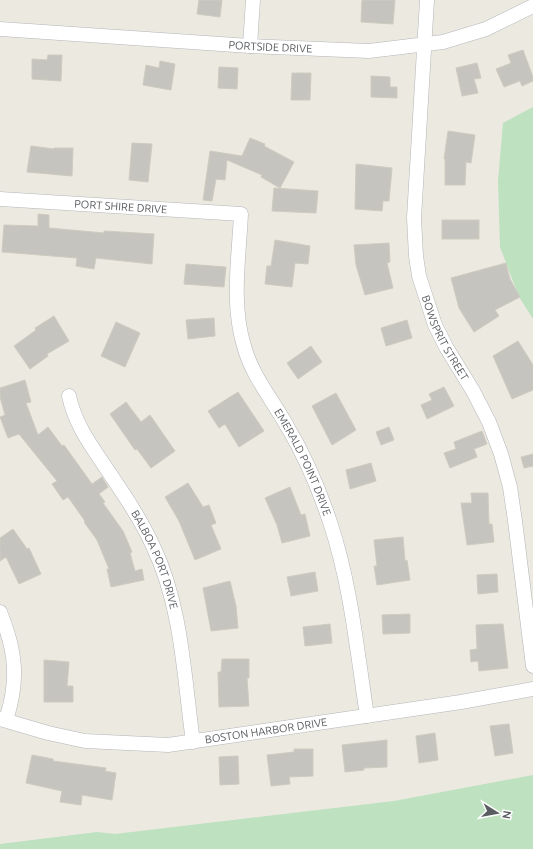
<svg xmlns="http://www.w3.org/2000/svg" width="533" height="849" viewBox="0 0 533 849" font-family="Ubuntu,sans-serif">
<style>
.green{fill:#bee1c0}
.building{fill:#c6c4be;stroke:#cfcbbf}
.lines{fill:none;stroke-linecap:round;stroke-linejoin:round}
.minor-casing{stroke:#b3b6ba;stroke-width:15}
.minor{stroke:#fff;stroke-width:14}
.labels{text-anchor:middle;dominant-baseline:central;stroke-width:3;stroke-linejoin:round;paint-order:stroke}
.street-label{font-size:11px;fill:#595c60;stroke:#fff}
</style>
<rect width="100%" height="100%" fill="#ebe9e0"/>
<g class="green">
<path d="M 533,107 L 533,319 L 519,297 L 500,247 L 498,181 L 503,123 Z"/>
<path d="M 533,775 L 533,849 L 0,849 L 0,844 L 97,832 L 115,834 L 394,801 Z"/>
</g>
<g class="building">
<path d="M 199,0 L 222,0 L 220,17 L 197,14 Z"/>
<path d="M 362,0 L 395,0 L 393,24 L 361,22 Z"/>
<path d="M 523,50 L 533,77 L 533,81 L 522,86 L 520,81 L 504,87 L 496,69 L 511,63 L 508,55 Z"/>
<path d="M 48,55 L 62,55 L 61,81 L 32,79 L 32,59 L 47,60 Z"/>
<path d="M 160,61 L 175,64 L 171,90 L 143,85 L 146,65 L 159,68 Z"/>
<path d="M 477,63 L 481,78 L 474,79 L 478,93 L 462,96 L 456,68 Z"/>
<path d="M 219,67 L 238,68 L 237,89 L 218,88 Z"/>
<path d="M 292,73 L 311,73 L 310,100 L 291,100 Z"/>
<path d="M 371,76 L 390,77 L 390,87 L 397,87 L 397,98 L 371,97 Z"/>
<path d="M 448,131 L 475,135 L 471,163 L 466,162 L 465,185 L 445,185 L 445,159 L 444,159 Z"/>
<path d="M 250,138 L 265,144 L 264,146 L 294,162 L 280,188 L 261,177 L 262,175 L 227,160 L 225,180 L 216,179 L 212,201 L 203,200 L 210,151 L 242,156 Z"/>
<path d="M 132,143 L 152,144 L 148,182 L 129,180 Z"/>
<path d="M 31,146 L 54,149 L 54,148 L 73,148 L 72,176 L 27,172 Z"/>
<path d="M 356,164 L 392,168 L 389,201 L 383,201 L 382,211 L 355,209 Z"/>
<path d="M 274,188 L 318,191 L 316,213 L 272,211 Z"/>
<path d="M 38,214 L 49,215 L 49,228 L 104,233 L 104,231 L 154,234 L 152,264 L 96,258 L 94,269 L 76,266 L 77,258 L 2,252 L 4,225 L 38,226 Z"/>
<rect x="442" y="220" width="37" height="19"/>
<path d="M 275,240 L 310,246 L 308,264 L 295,263 L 292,287 L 265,284 L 267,266 L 271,266 Z"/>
<path d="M 389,243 L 390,262 L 387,263 L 393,288 L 365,295 L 356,265 L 354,245 Z"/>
<path d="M 506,263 L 510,279 L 520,297 L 495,310 L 499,316 L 474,332 L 459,308 L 451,278 Z"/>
<path d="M 186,264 L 226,267 L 224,287 L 184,284 Z"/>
<path d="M 54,316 L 69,341 L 47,354 L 48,356 L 30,369 L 14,346 L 36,330 L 35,328 Z"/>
<path d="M 214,318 L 215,336 L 188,339 L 186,320 Z"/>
<path d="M 407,320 L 412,338 L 386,346 L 381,328 Z"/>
<path d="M 116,322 L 140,333 L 125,367 L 101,356 Z"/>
<path d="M 518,341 L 533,365 L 533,390 L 512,399 L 493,356 Z"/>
<path d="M 311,346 L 322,362 L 298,379 L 287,363 Z"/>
<path d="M 25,380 L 31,402 L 26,403 L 38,435 L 48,427 L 62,446 L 64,445 L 92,484 L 102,477 L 108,487 L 99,494 L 105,502 L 103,503 L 123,531 L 132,552 L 130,553 L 135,571 L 142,569 L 144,580 L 111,587 L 107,569 L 109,569 L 97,540 L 84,522 L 85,521 L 68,497 L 63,500 L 52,484 L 57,481 L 19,434 L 8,438 L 0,417 L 5,415 L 0,397 L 0,388 Z"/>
<path d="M 444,387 L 454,406 L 427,419 L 421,405 L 432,400 L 429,394 Z"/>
<path d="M 238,392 L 264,431 L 239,447 L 225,424 L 219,428 L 208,411 Z"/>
<path d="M 336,393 L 356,430 L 332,445 L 312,406 Z"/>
<path d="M 126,402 L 141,422 L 150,415 L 175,451 L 151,468 L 137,449 L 135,450 L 110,414 Z"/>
<path d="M 389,427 L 394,440 L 381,445 L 376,432 Z"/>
<path d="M 482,431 L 487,444 L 474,449 L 477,457 L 450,468 L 444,453 L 456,449 L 454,442 Z"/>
<path d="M 533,454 L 533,466 L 524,468 L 521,457 Z"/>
<path d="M 371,463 L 376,481 L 350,489 L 346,470 Z"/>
<path d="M 188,483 L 203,507 L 209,505 L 216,523 L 211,525 L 221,549 L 195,560 L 179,521 L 165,497 Z"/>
<path d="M 290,487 L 301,515 L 305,514 L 310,536 L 282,543 L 277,525 L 265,498 Z"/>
<path d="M 471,493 L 488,493 L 489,524 L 492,524 L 494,542 L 467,545 L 461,503 L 472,503 Z"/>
<path d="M 13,529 L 27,549 L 29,548 L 41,574 L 19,584 L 6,557 L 0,561 L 0,538 Z"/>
<path d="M 403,537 L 405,561 L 407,560 L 410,580 L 377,585 L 374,566 L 377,566 L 374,540 Z"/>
<path d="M 315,572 L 318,591 L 291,596 L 287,577 Z"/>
<path d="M 497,574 L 498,592 L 478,594 L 477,575 Z"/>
<path d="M 230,581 L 236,606 L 238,628 L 211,631 L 203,588 Z"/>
<path d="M 410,614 L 410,633 L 383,634 L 382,615 Z"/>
<path d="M 330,624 L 332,643 L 305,646 L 303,627 Z"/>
<path d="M 503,624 L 508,668 L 479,671 L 478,661 L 471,662 L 470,650 L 477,649 L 476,625 Z"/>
<path d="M 222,659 L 249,659 L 249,678 L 247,678 L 249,706 L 219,707 L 218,672 L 221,672 Z"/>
<path d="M 44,660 L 69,662 L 67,686 L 73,686 L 73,702 L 44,702 Z"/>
<path d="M 509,724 L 513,753 L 495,756 L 490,726 Z"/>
<path d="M 435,733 L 438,760 L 419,763 L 416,736 Z"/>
<path d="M 387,740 L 387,767 L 364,768 L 364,770 L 345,772 L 342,745 Z"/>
<path d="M 294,749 L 313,749 L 313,776 L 289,777 L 290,784 L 271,786 L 267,755 L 294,752 Z"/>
<path d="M 32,755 L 53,759 L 53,761 L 106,768 L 105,771 L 116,773 L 112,800 L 82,795 L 81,805 L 60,802 L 62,791 L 26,783 Z"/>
<path d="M 238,756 L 239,784 L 220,785 L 219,757 Z"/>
</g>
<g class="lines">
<defs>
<g id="minor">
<path id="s1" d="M 427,0 L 414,218 L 416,256 L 419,276 L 435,325 L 446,347 L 473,391 L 489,422 L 501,454 L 510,487 L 515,521 L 533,666"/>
<path id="s2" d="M 0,29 L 250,46 L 369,51 L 443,42 L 486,29 L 533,6"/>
<path d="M 250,46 L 253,0"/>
<path id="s3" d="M 0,199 L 241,214 C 239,257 231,304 244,346 C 252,376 272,399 287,426 C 305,456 319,489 330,522 C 351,585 357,651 367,716"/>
<path id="s4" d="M 69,396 C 75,424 90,444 106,468 C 123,493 140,518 153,546 C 182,606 184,677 193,742"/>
<path d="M 0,612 C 16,651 19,680 6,720"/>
<path id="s5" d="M 0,719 L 48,733 L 85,741 L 168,745 L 461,702 L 533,689"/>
</g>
</defs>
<use href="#minor" class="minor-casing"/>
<use href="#minor" class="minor"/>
</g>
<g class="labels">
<g class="street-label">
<text stroke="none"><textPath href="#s2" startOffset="271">PORTSIDE DRIVE</textPath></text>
<text stroke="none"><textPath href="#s3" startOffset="121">PORT SHIRE DRIVE</textPath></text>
<text stroke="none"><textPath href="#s1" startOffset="344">BOWSPRIT STREET</textPath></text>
<text stroke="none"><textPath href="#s3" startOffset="505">EMERALD POINT DRIVE</textPath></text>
<text stroke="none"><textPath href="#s4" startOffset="186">BALBOA PORT DRIVE</textPath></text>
<text stroke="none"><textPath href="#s5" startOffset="270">BOSTON HARBOR DRIVE</textPath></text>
</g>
</g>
<g transform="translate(497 813) rotate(101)" stroke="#ffffff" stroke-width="3" paint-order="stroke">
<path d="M0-3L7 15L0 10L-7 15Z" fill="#595c60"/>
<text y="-6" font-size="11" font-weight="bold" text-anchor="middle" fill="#595c60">N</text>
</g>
</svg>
